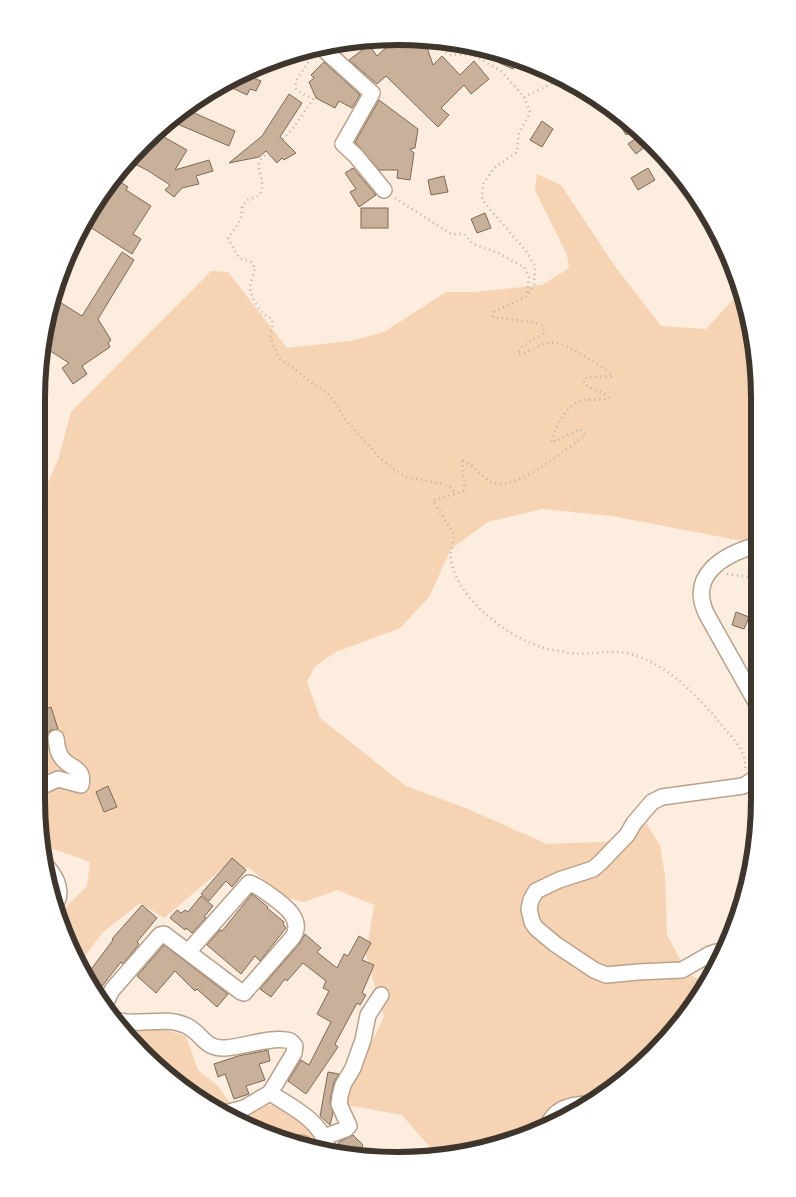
<svg xmlns="http://www.w3.org/2000/svg" width="796" height="1197" viewBox="0 0 796 1197" font-family="Helvetica,sans-serif">
<style>
.green{fill:#f6d3b3}
.building{fill:#c8b09a;stroke:#7f6a55}
.lines{fill:none;stroke-linecap:round;stroke-linejoin:round}
.minor-casing{stroke:#b9a28c;stroke-width:18}
.path{stroke:#bdb0a4;stroke-width:2.5;stroke-dasharray:1 4;stroke-linecap:butt}
.minor{stroke:#fff;stroke-width:15}
.rim{fill:none;stroke:#3e352c;stroke-width:6}
</style>
<rect width="100%" height="100%" fill="#fceddf"/>
<g class="green">
<path d="M 537,174 L 561,185 L 614,265 L 661,326 L 706,329 L 742,290 L 747,305 L 759,375 L 758,544 L 612,516 L 542,509 L 488,522 L 451,549 L 429,597 L 400,628 L 336,652 L 315,666 L 307,682 L 320,718 L 406,786 L 468,809 L 547,844 L 626,841 L 646,823 L 660,845 L 665,876 L 667,935 L 688,974 L 707,983 L 670,1038 L 579,1112 L 491,1148 L 436,1154 L 402,1115 L 341,1104 L 384,1017 L 366,955 L 374,905 L 337,890 L 304,902 L 285,897 L 249,868 L 223,868 L 164,918 L 140,903 L 103,932 L 79,964 L 56,917 L 87,886 L 90,862 L 48,847 L 38,807 L 54,783 L 36,771 L 37,701 L 45,692 L 42,684 L 37,684 L 38,506 L 59,457 L 71,412 L 211,271 L 228,272 L 287,348 L 350,341 L 384,332 L 446,292 L 474,292 L 542,285 L 569,268 L 567,255 L 535,190 Z"/>
<path d="M 156,1027 L 186,1036 L 198,1070 L 218,1086 L 230,1103 L 276,1105 L 306,1125 L 315,1134 L 319,1143 L 310,1145 L 299,1138 L 291,1141 L 260,1133 L 178,1086 L 127,1032 Z"/>
</g>
<g class="building">
<path d="M 401,38 L 424,39 L 433,65 L 442,56 L 460,75 L 474,61 L 489,79 L 471,94 L 464,85 L 441,108 L 449,115 L 438,127 L 386,76 L 377,84 L 349,60 L 369,45 L 377,56 L 392,42 L 395,46 Z"/>
<path d="M 477,47 L 515,56 L 518,57 L 513,69 L 475,52 Z"/>
<path d="M 324,62 L 360,95 L 352,108 L 339,101 L 335,108 L 316,98 L 309,82 L 314,78 L 311,75 Z"/>
<path d="M 240,73 L 261,81 L 256,91 L 250,89 L 247,95 L 222,83 Z"/>
<path d="M 289,94 L 302,103 L 280,137 L 296,153 L 284,160 L 282,158 L 277,163 L 266,151 L 259,157 L 229,163 L 262,136 Z"/>
<path d="M 379,100 L 418,129 L 415,148 L 410,149 L 414,153 L 410,180 L 397,178 L 398,170 L 379,170 L 355,142 Z"/>
<path d="M 183,108 L 235,131 L 229,146 L 168,120 Z"/>
<path d="M 628,120 L 638,127 L 626,135 L 620,125 Z"/>
<path d="M 542,121 L 553,129 L 542,147 L 530,140 Z"/>
<path d="M 155,132 L 187,150 L 175,170 L 209,160 L 213,171 L 196,176 L 199,184 L 182,188 L 174,197 L 165,190 L 170,185 L 147,170 L 126,160 Z"/>
<path d="M 639,136 L 646,146 L 636,154 L 628,144 Z"/>
<path d="M 353,168 L 376,195 L 359,207 L 350,192 L 356,189 L 345,173 Z"/>
<path d="M 648,168 L 655,180 L 638,190 L 631,178 Z"/>
<path d="M 444,176 L 448,192 L 431,195 L 428,180 Z"/>
<path d="M 114,178 L 128,187 L 126,190 L 151,206 L 133,234 L 141,239 L 132,254 L 90,227 L 93,222 L 87,218 Z"/>
<rect x="361" y="208" width="27" height="20"/>
<path d="M 485,213 L 491,228 L 477,233 L 471,219 Z"/>
<path d="M 122,252 L 134,260 L 98,319 L 111,340 L 108,343 L 110,347 L 82,366 L 87,374 L 73,384 L 62,368 L 69,363 L 41,345 L 44,336 L 55,320 L 50,317 L 55,299 L 82,316 Z"/>
<path d="M 736,612 L 749,617 L 744,629 L 732,625 Z"/>
<path d="M 51,707 L 58,729 L 51,730 L 46,734 L 38,711 Z"/>
<path d="M 108,786 L 117,807 L 104,812 L 96,792 Z"/>
<path d="M 232,858 L 246,870 L 232,887 L 226,881 L 209,901 L 201,894 Z"/>
<path d="M 252,894 L 268,907 L 267,908 L 284,922 L 283,924 L 286,928 L 260,961 L 255,956 L 241,974 L 207,945 L 220,930 L 222,931 Z"/>
<path d="M 201,896 L 213,906 L 204,917 L 206,918 L 192,933 L 186,928 L 185,930 L 170,918 L 177,910 L 181,913 L 185,910 L 188,912 Z"/>
<path d="M 142,905 L 157,918 L 137,942 L 139,944 L 123,964 L 121,962 L 99,990 L 88,982 L 86,976 L 113,940 L 112,939 Z"/>
<path d="M 305,934 L 321,948 L 317,952 L 337,968 L 344,954 L 348,956 L 359,936 L 371,943 L 362,960 L 374,965 L 362,993 L 366,995 L 360,1005 L 357,1003 L 335,1044 L 338,1047 L 306,1094 L 288,1081 L 301,1060 L 309,1065 L 331,1022 L 317,1014 L 329,991 L 323,988 L 326,981 L 303,963 L 287,981 L 285,979 L 271,997 L 260,989 L 300,943 Z"/>
<path d="M 164,945 L 228,994 L 217,1007 L 197,989 L 195,991 L 175,971 L 156,993 L 137,976 Z"/>
<path d="M 268,1050 L 270,1061 L 259,1064 L 265,1080 L 246,1086 L 249,1094 L 234,1099 L 225,1074 L 218,1077 L 214,1064 L 238,1056 Z"/>
<path d="M 328,1072 L 339,1074 L 334,1082 L 331,1095 L 330,1103 L 333,1113 L 330,1125 L 320,1116 Z"/>
<path d="M 353,1135 L 363,1145 L 358,1156 L 341,1152 L 342,1150 L 337,1147 L 339,1142 Z"/>
</g>
<g class="lines">
<defs>
<g id="minor">
<path d="M 320,46 L 372,93 L 343,144 L 356,156 L 384,190"/>
<path d="M 757,704 L 707,615 C 687,575 724,554 758,545"/>
<path d="M 36,789 L 58,779 L 81,785 C 85,767 70,769 62,758 C 57,752 57,745 56,738"/>
<path d="M 48,868 C 57,878 64,894 54,906"/>
<path d="M 724,953 L 716,952 L 710,954 L 682,970 L 638,972 L 606,975 L 594,970 L 555,944 L 536,928 L 532,922 L 529,909 L 531,900 L 536,891 L 559,880 L 593,869 L 600,863 L 627,835 L 634,823 L 652,802 L 662,797 L 743,786 L 757,777"/>
<path d="M 106,1010 L 106,1002 L 112,990 L 160,935 L 164,934 L 241,992 L 244,993 L 293,937 C 304,919 284,905 270,895 C 264,891 257,885 249,883 L 188,952"/>
<path d="M 116,1020 C 139,1027 164,1015 187,1026 C 203,1034 204,1049 225,1048 C 243,1047 269,1037 286,1040 C 290,1040 293,1043 295,1046 L 294,1053 L 270,1093"/>
<path d="M 225,1113 L 244,1108 L 270,1093 C 292,1107 322,1121 328,1149"/>
<path d="M 548,1125 C 555,1108 572,1104 589,1104"/>
<path d="M 324,1137 L 346,1129 L 349,1126 L 339,1104 L 340,1096 L 343,1085 L 353,1068 L 363,1040 L 368,1015 L 381,995"/>
<path d="M 300,1143 L 304,1144"/>
</g>
</defs>
<use href="#minor" class="minor-casing"/>
<g class="path">
<path d="M 404,48 L 431,43 L 450,55 L 473,55 L 501,71 L 524,97 L 530,113 L 519,133 L 517,152 L 494,168 L 483,184 L 482,200 L 526,251 L 535,266 L 534,285 L 527,296 L 494,312 L 493,317 L 536,323 L 543,326 L 544,333 L 520,348 L 518,354 C 529,353 537,345 548,343 C 562,339 599,365 612,374 L 611,376 C 602,378 591,375 584,379 L 584,383 C 591,391 603,390 609,398 C 601,402 593,398 585,400 C 567,402 556,426 551,442 L 558,440 L 580,429 L 585,435 C 567,449 518,490 494,483 C 482,479 475,465 463,461 C 460,471 467,480 463,491 L 433,501 L 454,534 C 454,542 449,553 451,560 C 458,599 505,635 541,647 C 550,650 561,651 570,653 C 597,656 614,646 642,658 C 674,671 698,697 720,723 C 730,736 747,750 745,768"/>
<path d="M 311,58 L 297,79 L 295,87 L 298,91 L 313,99 L 312,101 L 291,131 L 260,160 C 255,173 268,179 259,196 L 247,200 L 242,206 C 243,220 236,227 228,238 L 239,258 L 251,262 L 255,268 C 254,274 250,283 250,289 C 252,300 260,314 271,318 L 273,324 L 270,337 L 279,358 L 329,395 L 337,405 L 344,418 L 380,458 L 395,470 L 407,477 L 442,484 L 452,488 L 456,494"/>
<path d="M 524,97 L 562,79 L 562,77"/>
<path d="M 395,198 L 451,234 L 464,234 L 473,244 L 498,253 L 524,267 L 529,276 L 527,294"/>
<path d="M 727,574 L 758,578"/>
</g>
<use href="#minor" class="minor"/>
</g>
<path d="M0 0H796V1197H0ZM398 45H398A353 353 0 0 1 751 398V799A353 353 0 0 1 398 1152H398A353 353 0 0 1 45 799V398A353 353 0 0 1 398 45Z" fill="#fff" fill-rule="evenodd"/>
<path class="rim" d="M398 45H398A353 353 0 0 1 751 398V799A353 353 0 0 1 398 1152H398A353 353 0 0 1 45 799V398A353 353 0 0 1 398 45Z"/>
</svg>
